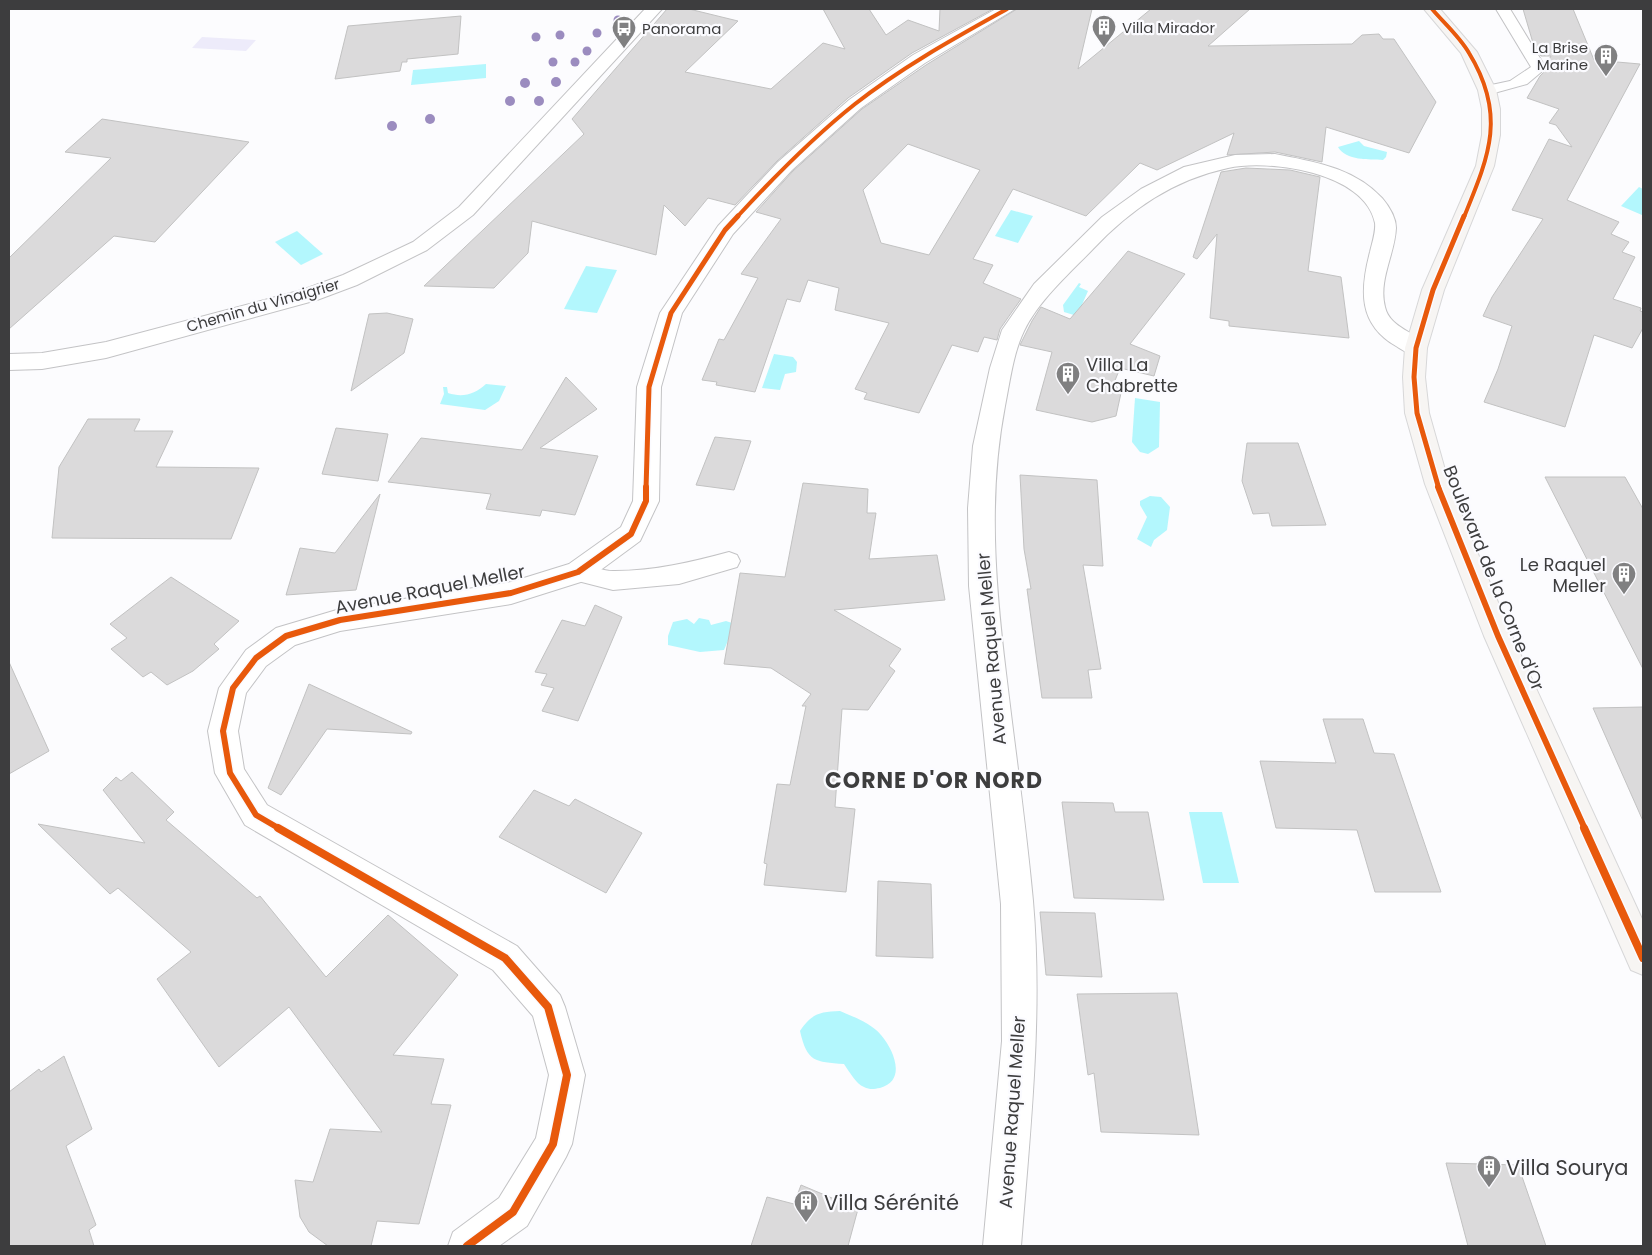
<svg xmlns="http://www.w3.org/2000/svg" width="1652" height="1255" viewBox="0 0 1652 1255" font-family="Poppins,sans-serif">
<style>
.green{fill:#edebfa}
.water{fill:#b3f7fd}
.building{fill:#dbdadb;stroke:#c2c2c2;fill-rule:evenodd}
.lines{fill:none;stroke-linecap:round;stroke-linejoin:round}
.service-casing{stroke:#c3c3c5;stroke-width:2}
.minor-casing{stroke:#c3c3c5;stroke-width:2}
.primary-casing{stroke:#d7d7d8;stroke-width:2}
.service{fill:#fff;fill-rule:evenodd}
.minor{fill:#fff;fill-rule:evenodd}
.primary{fill:#f7f5f3;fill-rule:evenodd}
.cycleway-far3-casing{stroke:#fbfbff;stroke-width:5.5}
.cycleway-far2-casing{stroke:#fbfbff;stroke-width:8}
.cycleway-far1-casing{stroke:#fbfbff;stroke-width:9}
.cycleway-casing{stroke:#fbfbff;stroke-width:11}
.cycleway-far3{stroke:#e8590c;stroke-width:4}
.cycleway-far2{stroke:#e8590c;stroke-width:5}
.cycleway-far1{stroke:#e8590c;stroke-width:6}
.cycleway{stroke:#e8590c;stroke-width:8}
.tree{fill:#9b8cbf}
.labels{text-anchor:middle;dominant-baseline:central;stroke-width:4.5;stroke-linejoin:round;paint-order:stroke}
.far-poi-label{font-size:15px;fill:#3d3d3e;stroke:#fbfbff;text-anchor:start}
.far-street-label{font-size:15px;fill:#3d3d3e;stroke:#fbfbff}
.poi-label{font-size:18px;fill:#3d3d3e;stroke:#fbfbff;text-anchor:start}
.street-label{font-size:18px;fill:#3d3d3e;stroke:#fbfbff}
.near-poi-label{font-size:21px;fill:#3d3d3e;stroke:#fbfbff;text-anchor:start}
.district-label{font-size:22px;font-weight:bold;letter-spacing:1px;fill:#3d3d3e;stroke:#fbfbff}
</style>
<rect width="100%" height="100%" fill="#fcfcfe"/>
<path class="green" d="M 202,37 L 256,40 L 246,51 L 192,48 Z"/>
<g class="water">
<path d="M 486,64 L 486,78 L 411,85 L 413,70 Z"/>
<path d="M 1359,141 L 1364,146 L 1387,152 L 1386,157 L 1383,160 C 1369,159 1346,161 1338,147 Z"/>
<path d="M 1639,187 L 1643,189 L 1642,215 L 1621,206 Z"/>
<path d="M 1011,210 L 1033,216 L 1018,243 L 995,236 Z"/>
<path d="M 297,231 L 323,254 L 301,265 L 275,242 Z"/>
<path d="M 586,266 L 617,270 L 597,313 L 564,309 Z"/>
<path d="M 1079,283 L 1081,284 L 1079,287 L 1088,291 L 1077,316 L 1064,312 L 1063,305 Z"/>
<path d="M 774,354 L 793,357 L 797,362 L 796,372 L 785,374 L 780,390 L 762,388 Z"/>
<path d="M 486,384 L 506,386 L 499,401 L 485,410 L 440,404 L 444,394 L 443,387 L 447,387 L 448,393 C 463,398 475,394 486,384 Z"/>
<path d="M 1135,398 L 1160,402 L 1159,447 L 1148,454 L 1140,452 L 1132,442 Z"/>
<path d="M 1150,496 L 1161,497 L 1170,507 L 1167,530 L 1154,540 L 1151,547 L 1137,539 L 1147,517 L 1140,505 L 1140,501 Z"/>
<path d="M 699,618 L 709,620 L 711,625 L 726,621 L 735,624 L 724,650 L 700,652 L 668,645 L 668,636 L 673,622 L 687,619 L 694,624 Z"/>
<path d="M 1189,812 L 1222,812 L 1239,883 L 1203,883 Z"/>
<path d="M 840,1011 C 854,1017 871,1023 881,1035 C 894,1050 907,1081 880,1088 C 874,1089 870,1090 864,1087 C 856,1084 849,1071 844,1064 C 815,1062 807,1062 800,1031 C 812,1013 820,1012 840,1011 Z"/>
</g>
<g class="building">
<path d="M 667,9 L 689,9 L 738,21 L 685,72 L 771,89 L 823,43 L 845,49 L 823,9 L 869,9 L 886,35 L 908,20 L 939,31 L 940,9 L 993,9 L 912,53 L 848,98 L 777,161 L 735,205 L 708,198 L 685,226 L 664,205 L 656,255 L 532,221 L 528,253 L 494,288 L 424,286 L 584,134 L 572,119 Z"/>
<path d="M 1017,9 L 1092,9 L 1078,69 L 1151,9 L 1250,9 L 1208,46 L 1352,44 L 1362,35 L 1379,34 L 1383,39 L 1394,39 L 1436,102 L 1409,153 L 1326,127 L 1322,162 L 1275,152 L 1227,155 L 1234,133 L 1157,170 L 1140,163 L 1086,216 L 1013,189 L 973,259 L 993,265 L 983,283 L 1021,299 L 1000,329 L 997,340 L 984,337 L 978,352 L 952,345 L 919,413 L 864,399 L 867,393 L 855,389 L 889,323 L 835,310 L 839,288 L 808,280 L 800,302 L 787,299 L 755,392 L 716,385 L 717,382 L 702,380 L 719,339 L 724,340 L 758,278 L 741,274 L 781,219 L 756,212 L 793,171 L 862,109 L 926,65 ZM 908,144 L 980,170 L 929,255 L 881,243 L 863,190 Z"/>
<path d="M 1523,9 L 1573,9 L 1594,60 L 1640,64 L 1567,200 L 1619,222 L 1611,234 L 1629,242 L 1622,252 L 1635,257 L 1613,299 L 1641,308 L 1640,311 L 1643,312 L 1643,328 L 1632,348 L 1594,335 L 1565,427 L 1484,402 L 1498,369 L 1512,326 L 1483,316 L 1492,297 L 1543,219 L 1512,210 L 1549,139 L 1572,147 L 1556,125 L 1549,123 L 1559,109 L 1527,98 L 1540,76 L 1547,69 L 1546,65 L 1551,56 L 1541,56 L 1533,43 Z"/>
<path d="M 461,16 L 458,54 L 407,59 L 407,62 L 402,62 L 400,71 L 335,79 L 348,26 Z"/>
<path d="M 102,119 L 249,142 L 155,242 L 114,236 L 9,329 L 9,258 L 111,158 L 65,152 Z"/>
<path d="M 1246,168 L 1290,170 L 1320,177 L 1308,271 L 1341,277 L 1349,338 L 1229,326 L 1229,321 L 1210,318 L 1217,234 L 1197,259 L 1193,257 L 1221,172 Z"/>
<path d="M 1128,251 L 1185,274 L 1130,344 L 1160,356 L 1154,376 L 1120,368 L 1114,383 L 1121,393 L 1116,416 L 1092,422 L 1036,410 L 1052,352 L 1020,345 L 1032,321 L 1041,307 L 1070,319 Z"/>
<path d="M 387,313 L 413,319 L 404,353 L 351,391 L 369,314 Z"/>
<path d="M 566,377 L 597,409 L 540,448 L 598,456 L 575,515 L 542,510 L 540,516 L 486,509 L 491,494 L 388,482 L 421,438 L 522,450 Z"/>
<path d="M 88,419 L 140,419 L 134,431 L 173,431 L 156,467 L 259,468 L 231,539 L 52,538 L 59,467 Z"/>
<path d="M 336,428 L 388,434 L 378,481 L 322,474 Z"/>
<path d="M 715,437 L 751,441 L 734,490 L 696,485 Z"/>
<path d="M 1247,443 L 1298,443 L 1326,525 L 1272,526 L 1269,513 L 1253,514 L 1242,481 Z"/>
<path d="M 1020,475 L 1097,480 L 1103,566 L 1083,565 L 1101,669 L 1088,670 L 1092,698 L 1042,698 L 1027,589 L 1031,589 L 1024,549 Z"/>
<path d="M 1545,477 L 1625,477 L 1643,509 L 1643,669 Z"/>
<path d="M 803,483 L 868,489 L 867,513 L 876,513 L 869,559 L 937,555 L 945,600 L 834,610 L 901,649 L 889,666 L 895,671 L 868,710 L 842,709 L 835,807 L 855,809 L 846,892 L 764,885 L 767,864 L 764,863 L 777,784 L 790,785 L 806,706 L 802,706 L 811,694 L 771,668 L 724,664 L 740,573 L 785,577 Z"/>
<path d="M 380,494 L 356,590 L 286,595 L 300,548 L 335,553 Z"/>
<path d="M 171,577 L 239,621 L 214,644 L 219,649 L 193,671 L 167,685 L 151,672 L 143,677 L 111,649 L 127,638 L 110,624 Z"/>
<path d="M 595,605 L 622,617 L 578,721 L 542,711 L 554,688 L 541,685 L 547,674 L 535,672 L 562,620 L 585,626 Z"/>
<path d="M 9,662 L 49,751 L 9,774 Z"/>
<path d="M 309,684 L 412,732 L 411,734 L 327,729 L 281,795 L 268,788 Z"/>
<path d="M 1643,707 L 1643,821 L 1593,708 Z"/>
<path d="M 1323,719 L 1363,719 L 1374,753 L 1394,754 L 1441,892 L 1375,892 L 1357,830 L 1276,828 L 1260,761 L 1336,763 Z"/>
<path d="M 132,772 L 174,812 L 166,820 L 257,898 L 260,896 L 326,977 L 388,915 L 458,975 L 393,1055 L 444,1059 L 431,1104 L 451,1105 L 419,1224 L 377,1221 L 371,1246 L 328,1246 L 309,1232 L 300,1217 L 295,1180 L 313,1182 L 330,1129 L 382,1132 L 289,1007 L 219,1067 L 157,979 L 191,952 L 118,888 L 110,894 L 38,824 L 145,843 L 103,790 L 116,777 L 121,781 Z"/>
<path d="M 534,790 L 569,806 L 575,799 L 642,833 L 606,893 L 499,837 Z"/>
<path d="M 1062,802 L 1113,803 L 1115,812 L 1148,812 L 1164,900 L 1074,898 Z"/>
<path d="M 878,881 L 931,884 L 933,958 L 876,956 Z"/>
<path d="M 1040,912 L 1095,913 L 1102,977 L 1046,975 Z"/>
<path d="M 1177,993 L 1199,1135 L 1101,1132 L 1094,1073 L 1088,1075 L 1077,994 Z"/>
<path d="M 64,1056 L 92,1129 L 66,1146 L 96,1225 L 89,1230 L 94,1246 L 9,1246 L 9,1092 L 39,1069 L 41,1072 Z"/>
<path d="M 1446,1163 L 1518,1165 L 1546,1246 L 1468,1246 Z"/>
<path d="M 801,1185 L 858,1209 L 848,1246 L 751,1246 L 767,1197 L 794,1204 Z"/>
</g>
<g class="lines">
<defs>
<g id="service">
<path d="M 1496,9 L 1510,9 L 1546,68 L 1527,84 L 1487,95 L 1482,93 L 1479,90 L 1482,87 L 1510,81 L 1531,67 Z"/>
<path d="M 729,552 L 737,555 L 740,561 L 737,567 L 679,584 L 613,590 L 570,579 L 567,572 L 570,565 C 586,560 599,572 615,571 C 654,571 692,562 729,552 Z"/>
</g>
<g id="minor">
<path d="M 645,9 L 662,9 L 473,215 L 427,250 L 357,285 L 317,300 L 106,358 L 42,369 L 9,370 L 9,354 L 42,353 L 106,342 L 302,290 L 343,275 L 413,242 L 459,207 Z"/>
<path d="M 996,9 L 1015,9 L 925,63 L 861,108 L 792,170 L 733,234 L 682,313 L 661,387 L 659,501 L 640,541 L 587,580 L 511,604 L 340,631 L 295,645 L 266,666 L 246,693 L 238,731 L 244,769 L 267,805 L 517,946 L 560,995 L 565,1007 L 585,1075 L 572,1144 L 566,1157 L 527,1226 L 499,1246 L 448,1246 L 453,1232 L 499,1198 L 536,1138 L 549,1075 L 533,1016 L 493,970 L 245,825 L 215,773 L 208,731 L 219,688 L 246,650 L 276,628 L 340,609 L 511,582 L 569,564 L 621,527 L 633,501 L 637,387 L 660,313 L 718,226 L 778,162 L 849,100 L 913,55 Z"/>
<path d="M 1275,154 C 1314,162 1353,167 1382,198 C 1388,205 1396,217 1396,228 C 1395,254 1378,280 1385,307 C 1390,329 1417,331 1427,348 L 1424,353 C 1412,357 1406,352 1396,346 C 1358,324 1360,290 1370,252 C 1372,243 1376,232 1375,223 C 1365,172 1269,159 1228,168 C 1173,180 1131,209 1093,249 C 1069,274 1039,300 1024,331 C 1013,354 1010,381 1005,406 C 988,495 995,583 1006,673 C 1015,749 1026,825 1033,901 C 1043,1016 1030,1131 1021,1246 L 983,1246 L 1002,1041 L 1001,904 L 969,586 L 968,508 L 973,446 L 990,368 L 1002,330 L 1034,284 L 1102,217 L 1141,189 L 1184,167 L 1235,155 Z"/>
</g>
<path id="primary" d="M 1424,9 L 1440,9 L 1477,52 L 1496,90 L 1500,109 L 1500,135 L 1494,166 L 1444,290 L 1427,348 L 1425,377 L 1429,413 L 1449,484 L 1512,636 L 1643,921 L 1643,975 L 1631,970 L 1484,636 L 1425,484 L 1405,413 L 1403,377 L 1405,348 L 1422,290 L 1476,166 L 1482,135 L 1482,109 L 1478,90 L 1461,53 Z"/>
</defs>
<use href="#service" class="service-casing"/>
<use href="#minor" class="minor-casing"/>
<use href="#primary" class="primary-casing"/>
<use href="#service" class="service"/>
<use href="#minor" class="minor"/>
<use href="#primary" class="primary"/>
<defs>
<g id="cycleway-far3">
<path d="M 1432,9 C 1444,23 1460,37 1469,53 C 1507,115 1489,156 1464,217"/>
<path d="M 737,217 C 774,177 812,138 855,104 C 902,67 955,38 1007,9"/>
</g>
<g id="cycleway-far2">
<path d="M 646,489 L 649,387 L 671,313 L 725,230 L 738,216"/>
<path d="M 1439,489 L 1417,413 L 1414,377 L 1416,348 L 1433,290 L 1464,216"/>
</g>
<g id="cycleway-far1">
<path d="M 1438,487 L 1498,636 L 1585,829"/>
<path d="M 280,829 L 256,815 L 230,773 L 223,731 L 233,688 L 256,658 L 286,636 L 340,620 L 511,593 L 578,572 L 631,534 L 646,501 L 646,487"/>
</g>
<g id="cycleway">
<path d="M 278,828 L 505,958 L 548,1007 L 567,1075 L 553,1144 L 513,1212 L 467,1246"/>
<path d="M 1584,828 L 1643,958"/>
</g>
</defs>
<use href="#cycleway-far3" class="cycleway-far3-casing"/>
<use href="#cycleway-far2" class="cycleway-far2-casing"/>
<use href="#cycleway-far1" class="cycleway-far1-casing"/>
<use href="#cycleway" class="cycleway-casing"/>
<use href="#cycleway-far3" class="cycleway-far3"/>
<use href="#cycleway-far2" class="cycleway-far2"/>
<use href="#cycleway-far1" class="cycleway-far1"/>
<use href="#cycleway" class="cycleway"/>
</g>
<g class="tree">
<circle cx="618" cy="20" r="4.5"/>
<circle cx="597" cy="33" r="4.5"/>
<circle cx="560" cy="35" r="4.5"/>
<circle cx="536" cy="37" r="4.5"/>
<circle cx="587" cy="51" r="4.5"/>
<circle cx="553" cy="62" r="4.5"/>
<circle cx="575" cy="62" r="4.5"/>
<circle cx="556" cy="82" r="5"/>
<circle cx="525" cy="83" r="5"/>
<circle cx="510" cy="101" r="5"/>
<circle cx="539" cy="101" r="5"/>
<circle cx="430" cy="119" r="5"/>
<circle cx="392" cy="126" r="5"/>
</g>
<defs>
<symbol id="building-pin" viewBox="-11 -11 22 30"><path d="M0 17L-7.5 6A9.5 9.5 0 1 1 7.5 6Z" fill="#808081" stroke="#fbfbff"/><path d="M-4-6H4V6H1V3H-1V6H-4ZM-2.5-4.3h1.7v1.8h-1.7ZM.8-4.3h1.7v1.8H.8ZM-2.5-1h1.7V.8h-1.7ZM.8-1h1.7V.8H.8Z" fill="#fff"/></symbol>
<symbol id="bus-pin" viewBox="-11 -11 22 30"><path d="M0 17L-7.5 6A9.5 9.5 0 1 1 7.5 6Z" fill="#808081" stroke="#fbfbff"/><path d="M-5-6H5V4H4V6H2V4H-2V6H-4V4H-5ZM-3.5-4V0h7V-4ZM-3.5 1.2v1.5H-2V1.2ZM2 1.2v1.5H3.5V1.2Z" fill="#fff"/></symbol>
</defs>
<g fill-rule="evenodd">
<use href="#building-pin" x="1090" y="13" width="28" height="38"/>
<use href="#bus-pin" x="610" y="14" width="28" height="38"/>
<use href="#building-pin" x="1592" y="42" width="28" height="38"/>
<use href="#building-pin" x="1054" y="360" width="28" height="38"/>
<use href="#building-pin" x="1610" y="560" width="28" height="38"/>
<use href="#building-pin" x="1475" y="1153" width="28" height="38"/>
<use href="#building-pin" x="792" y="1188" width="28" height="38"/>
</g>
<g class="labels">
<g class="far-poi-label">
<text x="1122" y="27">Villa Mirador</text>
<text x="642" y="28">Panorama</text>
<text x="1588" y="47" text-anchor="end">La Brise<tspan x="1588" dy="17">Marine</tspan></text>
</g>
<g class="far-street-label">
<text transform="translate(263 305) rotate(-16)">Chemin du Vinaigrier</text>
</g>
<g class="poi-label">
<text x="1086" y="364">Villa La<tspan x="1086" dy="21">Chabrette</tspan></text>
<text x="1606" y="564" text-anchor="end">Le Raquel<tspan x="1606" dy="21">Meller</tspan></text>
</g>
<g class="street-label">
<text transform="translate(1494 578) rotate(68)">Boulevard de la Corne d'Or</text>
<text transform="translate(430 589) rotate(-11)">Avenue Raquel Meller</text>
<text transform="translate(991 649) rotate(-95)">Avenue Raquel Meller</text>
<text transform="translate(1012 1112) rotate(-86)">Avenue Raquel Meller</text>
</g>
<g class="near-poi-label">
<text x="1506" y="1167">Villa Sourya</text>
<text x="824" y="1202">Villa Sérénité</text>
</g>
<g class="district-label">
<text x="934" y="780">CORNE D'OR NORD</text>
</g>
</g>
<rect width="1652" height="1255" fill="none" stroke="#3d3d3e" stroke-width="20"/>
</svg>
